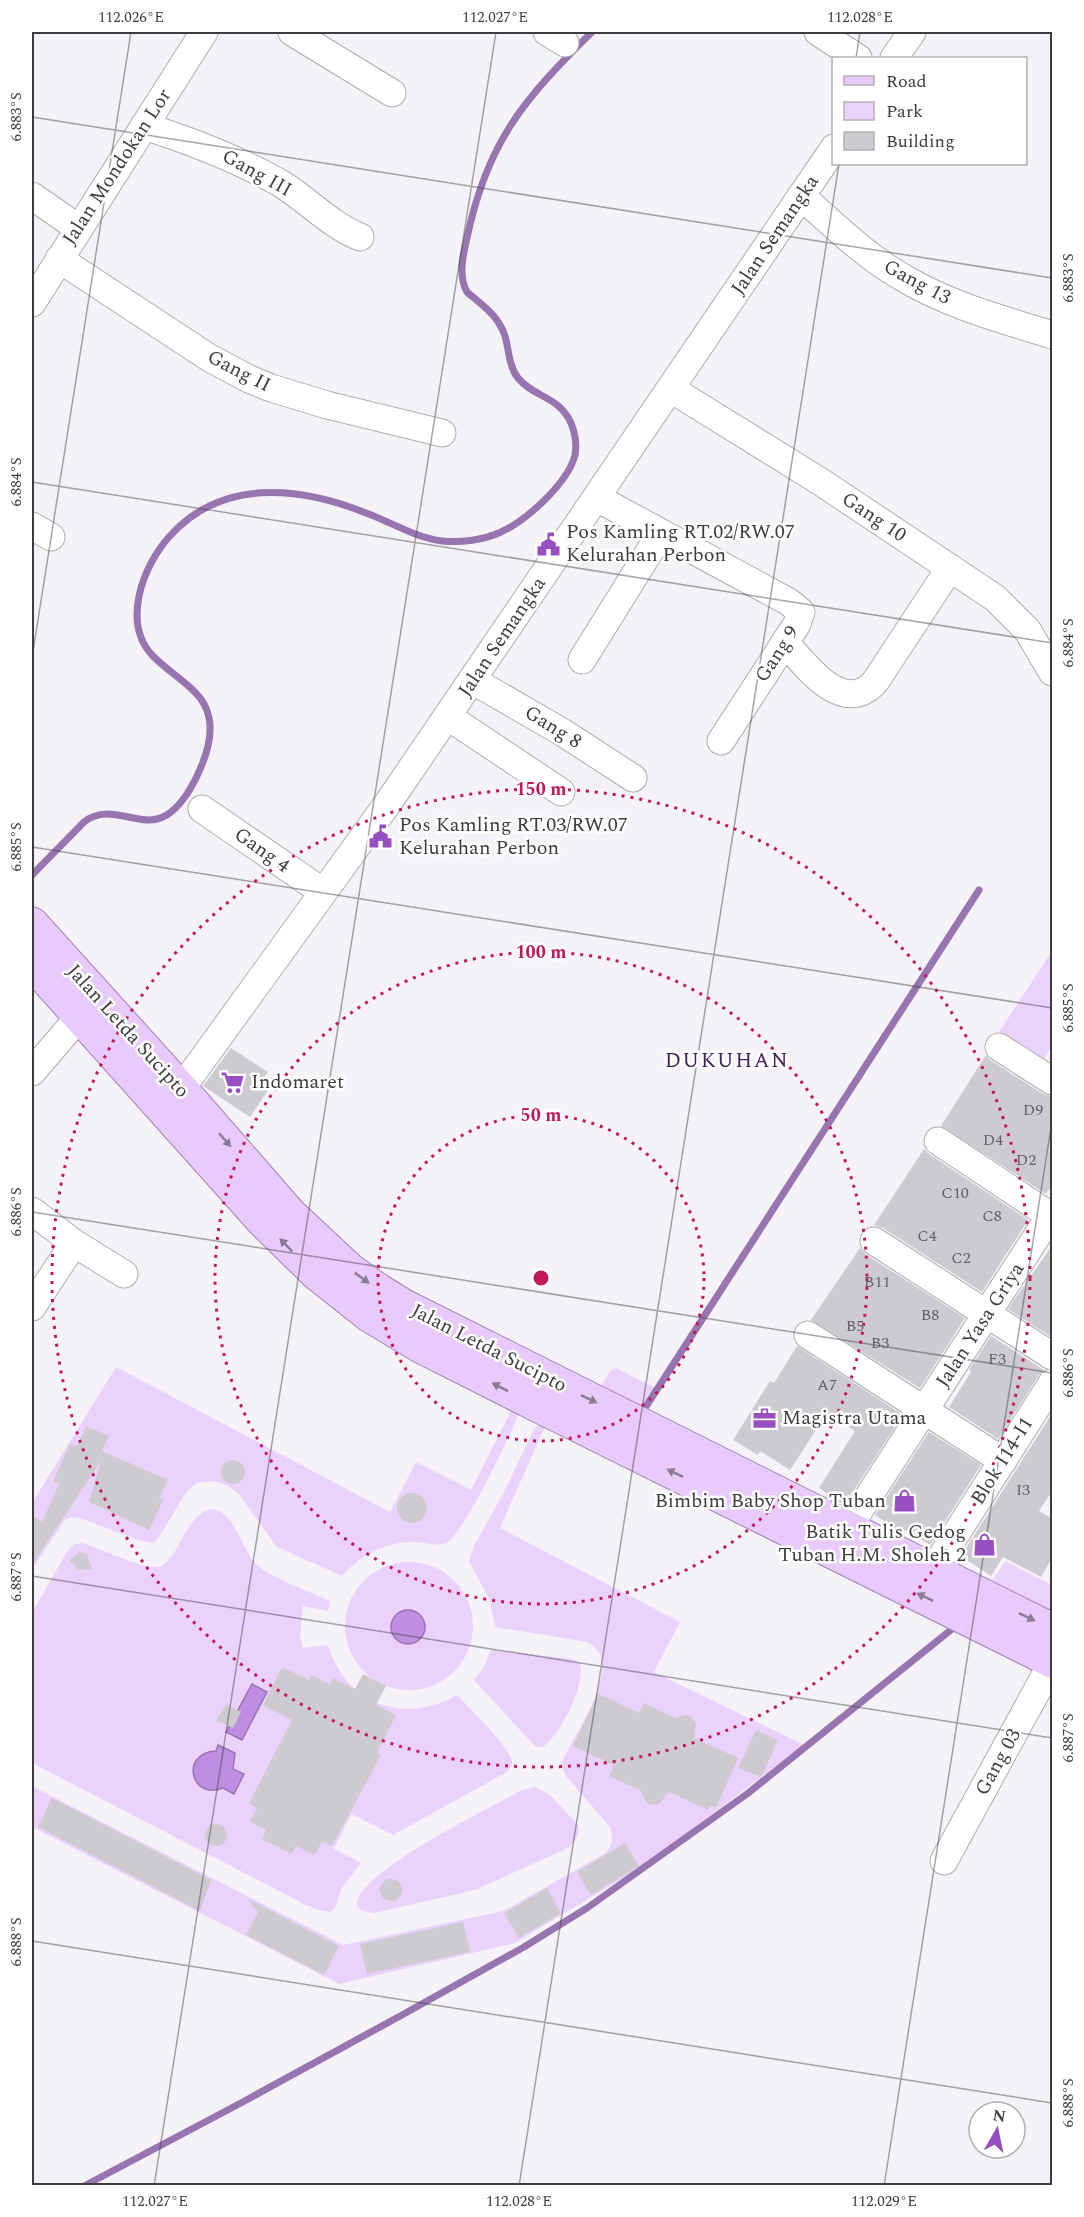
<svg xmlns="http://www.w3.org/2000/svg" width="1084" height="2217" viewBox="0 0 1084 2217" font-family="Spectral,serif">
<style>
.green{fill:#ebd2fd}
.water{fill:#bf8de1;stroke:#9875b0;stroke-width:1.5}
.lines{fill:none;stroke-linecap:round;stroke-linejoin:round}
.stream{stroke:#9875b0;stroke-width:7}
.building{fill:#cecbd0}
.minor-casing{stroke:#afadb1;stroke-width:29}
.major-casing{stroke:#a282b8;stroke-width:35}
.minor{stroke:#fff;stroke-width:27}
.major{stroke:#e8cafc;stroke-width:33}
.oneway{fill:#8a7c94}
.ticks{fill:none;stroke:#3e3c3e;stroke-width:1.5;stroke-opacity:0.45}
.ring{fill:none;stroke:#c2185b;stroke-width:3;stroke-dasharray:3 6}
.labels{text-anchor:middle;dominant-baseline:central;stroke-width:5;stroke-linejoin:round;paint-order:stroke}
.number-label{font-size:16px;fill:#626062}
.street-label{font-size:20px;fill:#3e3c3e;stroke:#fff}
.poi-label{font-size:20px;fill:#3e3c3e;stroke:#fff;text-anchor:start}
.neighbourhood-label{font-size:21px;letter-spacing:1.5px;fill:#432058;stroke:#fff}
.centre{fill:#c2185b;stroke:#fff;stroke-width:3}
.ring-label{font-size:18px;text-anchor:middle;font-weight:bold;fill:#c2185b;stroke:#fff;stroke-width:5;stroke-linejoin:round;paint-order:stroke}
.neatline{fill:none;stroke:#3e3c3e;stroke-width:2}
.ticks-label{font-size:15px;text-anchor:middle;fill:#3e3c3e}
</style>
<rect width="100%" height="100%" fill="#f6f3f8"/>
<g class="green">
<path d="M 1052,951 L 1052,1045 L 1040,1065 L 995,1038 Z"/>
<path d="M 116,1367 L 390,1512 L 416,1462 L 471,1490 L 513,1407 L 518,1412 L 518,1416 C 509,1437 463,1536 446,1543 C 436,1547 424,1542 414,1542 C 385,1542 361,1555 342,1576 L 277,1547 L 238,1493 L 228,1486 L 214,1481 L 197,1483 L 187,1491 L 159,1537 L 154,1543 L 138,1540 L 80,1518 L 72,1517 L 65,1520 L 32,1569 L 32,1503 Z"/>
<path d="M 616,1368 L 657,1389 L 645,1408 L 601,1386 L 610,1371 Z"/>
<path d="M 541,1422 L 546,1424 L 500,1528 L 680,1622 L 654,1672 L 804,1745 L 643,1866 L 515,1943 L 339,1984 L 32,1827 L 32,1786 L 343,1945 L 503,1911 L 606,1853 C 613,1845 613,1836 610,1827 L 566,1776 L 561,1764 C 571,1739 629,1660 587,1642 L 495,1627 L 490,1601 L 469,1561 L 474,1546 L 504,1492 L 534,1429 Z"/>
<path d="M 212,1509 C 233,1511 242,1547 254,1562 C 266,1576 311,1592 330,1601 L 328,1611 L 303,1606 L 300,1636 L 303,1648 L 328,1645 C 346,1704 404,1726 457,1695 C 468,1706 511,1749 512,1761 C 513,1766 509,1770 505,1773 L 393,1835 L 351,1814 L 334,1849 L 361,1863 L 342,1888 L 335,1908 L 331,1912 L 318,1910 L 306,1905 L 32,1763 L 32,1613 L 66,1553 L 74,1544 L 83,1543 L 143,1566 L 160,1567 C 183,1553 184,1515 212,1509 Z"/>
<path d="M 1005,1561 L 1052,1585 L 1052,1614 L 991,1583 Z"/>
<circle cx="409" cy="1626" r="64"/>
<path d="M 491,1650 L 573,1659 L 580,1663 C 586,1685 561,1734 543,1747 L 536,1747 L 532,1743 L 474,1680 L 484,1667 Z"/>
<path d="M 536,1787 L 551,1796 L 578,1825 C 581,1835 574,1842 568,1848 L 475,1890 L 374,1913 L 362,1911 L 357,1906 C 354,1873 487,1810 516,1793 L 524,1789 Z"/>
</g>
<g class="water">
<circle cx="408" cy="1627" r="17"/>
<path d="M 252,1684 L 267,1692 L 242,1740 L 226,1732 Z"/>
<path d="M 218,1745 L 235,1753 L 233,1769 L 244,1774 L 234,1794 L 223,1788 C 191,1801 179,1753 216,1751 Z"/>
</g>
<g class="lines">
<g class="stream">
<path d="M 32,875 L 84,822 C 113,799 144,835 171,812 C 186,800 196,780 203,762 C 210,744 214,722 204,704 C 194,686 167,671 153,656 C 121,623 143,566 169,537 C 221,478 299,486 366,513 C 391,522 416,538 442,541 C 461,543 484,540 501,532 C 527,520 568,483 575,455 C 577,444 575,433 571,423 C 559,396 533,397 518,378 C 509,367 509,350 505,336 C 498,315 483,306 467,292 C 458,276 463,255 467,238 C 487,142 524,99 592,32"/>
<path d="M 645,1408 L 979,890"/>
<path d="M 84,2186 L 239,2104 L 402,2015 L 524,1947 L 587,1908 L 747,1794 L 952,1629"/>
</g>
</g>
<g class="building">
<path d="M 231,1048 L 268,1072 L 262,1080 L 271,1086 L 250,1117 L 203,1086 Z"/>
<path d="M 986,1055 L 990,1060 L 1043,1094 L 1053,1097 L 1053,1183 L 1046,1194 L 941,1126 Z"/>
<path d="M 924,1149 L 929,1154 L 1028,1220 L 982,1292 L 883,1228 L 874,1225 Z"/>
<path d="M 1053,1244 L 1053,1338 L 1008,1309 Z"/>
<path d="M 860,1248 L 865,1254 L 965,1318 L 920,1388 L 811,1320 Z"/>
<path d="M 991,1336 L 1044,1370 L 1039,1375 L 998,1439 L 949,1407 L 971,1372 L 969,1370 Z"/>
<path d="M 797,1346 L 903,1415 L 844,1505 L 819,1488 L 855,1431 L 827,1413 L 790,1470 L 760,1451 L 758,1455 L 733,1440 L 770,1381 L 774,1383 Z"/>
<path d="M 1053,1412 L 1053,1490 L 1039,1511 L 1053,1519 L 1053,1556 L 1041,1577 L 1003,1557 L 991,1576 L 961,1556 Z"/>
<path d="M 86,1426 L 109,1436 L 102,1451 L 168,1480 L 159,1498 L 163,1500 L 149,1530 L 89,1502 L 101,1461 L 32,1565 L 32,1515 L 42,1522 L 59,1484 L 53,1481 L 70,1444 L 77,1446 Z"/>
<path d="M 929,1432 L 981,1465 L 930,1545 L 905,1530 L 903,1533 L 875,1515 Z"/>
<circle cx="233" cy="1472" r="12"/>
<circle cx="412" cy="1508" r="15"/>
<path d="M 80,1552 L 87,1554 L 92,1569 L 78,1570 L 69,1560 Z"/>
<path d="M 282,1667 L 309,1680 L 311,1675 L 330,1684 L 333,1678 L 355,1689 L 363,1674 L 386,1686 L 376,1705 L 396,1715 L 377,1753 L 381,1755 L 332,1846 L 322,1841 L 315,1855 L 296,1846 L 292,1854 L 262,1839 L 266,1830 L 250,1822 L 257,1808 L 249,1803 L 292,1720 L 263,1705 Z"/>
<path d="M 598,1694 L 639,1713 L 644,1703 L 675,1718 L 685,1715 L 691,1716 L 696,1724 L 694,1738 L 738,1758 L 716,1808 L 710,1805 L 708,1810 L 669,1792 L 659,1804 L 650,1805 L 645,1801 L 640,1790 L 609,1776 L 614,1765 L 573,1746 Z"/>
<path d="M 226,1704 L 241,1712 L 233,1728 L 216,1720 Z"/>
<path d="M 756,1730 L 778,1740 L 761,1777 L 738,1768 Z"/>
<path d="M 52,1798 L 211,1880 L 200,1911 L 38,1827 Z"/>
<circle cx="216" cy="1835" r="11"/>
<path d="M 625,1843 L 639,1866 L 591,1895 L 577,1872 Z"/>
<circle cx="391" cy="1890" r="11"/>
<path d="M 547,1888 L 561,1913 L 519,1938 L 504,1913 Z"/>
<path d="M 248,1899 L 339,1946 L 324,1975 L 246,1935 L 258,1912 Z"/>
<path d="M 463,1922 L 470,1952 L 367,1974 L 360,1944 Z"/>
</g>
<g class="lines">
<defs>
<g id="minor">
<path d="M 292,32 L 392,93"/>
<path d="M 547,32 L 565,43"/>
<path d="M 818,32 L 858,58"/>
<path d="M 894,58 L 912,32"/>
<path d="M 144,126 C 191,141 236,158 280,183 C 308,200 330,225 360,237"/>
<path d="M 32,196 L 78,228"/>
<path d="M 801,196 C 833,224 865,256 902,277 C 948,305 1001,319 1052,335"/>
<path d="M 59,259 L 208,357 L 249,379 L 271,388 L 327,405 L 442,433"/>
<path d="M 32,303 L 204,32"/>
<path d="M 671,389 L 821,482 L 995,598 L 1028,631 L 1052,672"/>
<path d="M 597,498 L 789,602 L 801,612 L 797,624 L 721,741"/>
<path d="M 32,526 L 51,537"/>
<path d="M 785,642 C 805,665 843,717 875,682 L 950,568"/>
<path d="M 582,660 L 661,533"/>
<path d="M 472,680 L 562,732 L 633,778"/>
<path d="M 447,716 L 561,792"/>
<path d="M 202,809 L 323,892"/>
<path d="M 999,1047 L 1052,1081"/>
<path d="M 32,1072 L 80,1016"/>
<path d="M 181,1089 L 388,803 L 834,148"/>
<path d="M 938,1141 L 1052,1217"/>
<path d="M 32,1211 L 74,1243 L 124,1274"/>
<path d="M 874,1241 L 1052,1356"/>
<path d="M 32,1307 L 74,1243"/>
<path d="M 808,1335 L 1003,1461"/>
<path d="M 848,1528 L 1052,1213"/>
<path d="M 933,1570 L 1052,1383"/>
<path d="M 944,1861 L 1052,1663"/>
</g>
<g id="major">
<path d="M 32,924 L 181,1089 L 290,1214 L 350,1270 L 378,1290 L 404,1306 L 1052,1630"/>
<path d="M 32,963 L 263,1221 L 316,1273 L 369,1315 L 422,1347 L 535,1404 L 1052,1661"/>
</g>
</defs>
<use href="#minor" class="minor-casing"/>
<use href="#major" class="major-casing"/>
<use href="#minor" class="minor"/>
<use href="#major" class="major"/>
</g>
<defs><path id="oneway-solid" d="M-6-.8H1V-3.2L6.5 0L1 3.2V.8H-6Z" transform="scale(1.5)"/></defs>
<g class="oneway">
<use href="#oneway-solid" transform="translate(225 1140) rotate(49)"/>
<use href="#oneway-solid" transform="translate(286 1245) rotate(-134)"/>
<use href="#oneway-solid" transform="translate(362 1278) rotate(36)"/>
<use href="#oneway-solid" transform="translate(500 1387) rotate(-153)"/>
<use href="#oneway-solid" transform="translate(589 1399) rotate(26)"/>
<use href="#oneway-solid" transform="translate(675 1473) rotate(-154)"/>
<use href="#oneway-solid" transform="translate(925 1597) rotate(-154)"/>
<use href="#oneway-solid" transform="translate(1027 1617) rotate(26)"/>
</g>
<path class="ticks" d="M 856,58 L 860,32M 32,117 L 1052,278M 32,482 L 1052,643M 32,658 L 131,32M 32,847 L 1052,1008M 32,1212 L 1052,1373M 32,1576 L 1052,1738M 32,1941 L 1052,2103M 154,2186 L 496,32M 519,2186 L 839,164M 884,2186 L 1052,1121"/>
<g class="ring">
<circle cx="541" cy="1278" r="163"/>
<circle cx="541" cy="1278" r="326"/>
<circle cx="541" cy="1278" r="489"/>
</g>
<defs>
<symbol id="civic-bare" viewBox="-9 -9 18 18"><path d="M-.6-6.5H3V-4.5H.6V-3L4-1V1h2V6H-6V1h2V-1L-.6-3ZM-1.2 2.5V6h2.4V2.5Z" fill="#974fc2" stroke="#fff" stroke-width="2.5" paint-order="stroke"/></symbol>
<symbol id="supermarket-bare" viewBox="-9 -9 18 18"><path d="M-6-5.5h2.5l.6 2H6L4.5 2H-2.5L-4.4-4H-6ZM-1.5 3.2a1.3 1.3 0 1 0 .1 0ZM3 3.2a1.3 1.3 0 1 0 .1 0Z" fill="#974fc2" stroke="#fff" stroke-width="2.5" paint-order="stroke"/></symbol>
<symbol id="office-bare" viewBox="-9 -9 18 18"><path d="M-6-3h4V-5.5h4V-3h4V5H-6ZM-1-4.5V-3h2v-1.5ZM-6 0V1H6V0Z" fill="#974fc2" stroke="#fff" stroke-width="2.5" paint-order="stroke"/></symbol>
<symbol id="shop-bare" viewBox="-9 -9 18 18"><path d="M-5-2.5h2.3a2.7 3.5 0 0 1 5.4 0H5L5.5 6h-11ZM-1.5-2.5h3a1.5 2.3 0 0 0-3 0Z" fill="#974fc2" stroke="#fff" stroke-width="2.5" paint-order="stroke"/></symbol>
</defs>
<g fill-rule="evenodd">
<use href="#civic-bare" x="532" y="528" width="33" height="33"/>
<use href="#civic-bare" x="364" y="820" width="33" height="33"/>
<use href="#supermarket-bare" x="216" y="1066" width="33" height="33"/>
<use href="#office-bare" x="748" y="1402" width="33" height="33"/>
<use href="#shop-bare" x="888" y="1484" width="33" height="33"/>
<use href="#shop-bare" x="968" y="1528" width="33" height="33"/>
</g>
<g class="labels">
<g class="number-label">
<text x="1033" y="1110">D9</text>
<text x="993" y="1140">D4</text>
<text x="1026" y="1160">D2</text>
<text x="955" y="1193">C10</text>
<text x="992" y="1216">C8</text>
<text x="927" y="1236">C4</text>
<text x="961" y="1258">C2</text>
<text x="877" y="1282">B11</text>
<text x="930" y="1315">B8</text>
<text x="855" y="1326">B5</text>
<text x="880" y="1343">B3</text>
<text x="997" y="1359">F3</text>
<text x="827" y="1385">A7</text>
<text x="1023" y="1490">I3</text>
</g>
<g class="street-label">
<text transform="translate(117 167) rotate(-57)">Jalan Mondokan Lor</text>
<text transform="translate(257 173) rotate(29)">Gang III</text>
<text transform="translate(775 235) rotate(-56)">Jalan Semangka</text>
<text transform="translate(917 282) rotate(28)">Gang 13</text>
<text transform="translate(239 371) rotate(27)">Gang II</text>
<text transform="translate(874 517) rotate(34)">Gang 10</text>
<text transform="translate(502 637) rotate(-56)">Jalan Semangka</text>
<text transform="translate(777 654) rotate(-57)">Gang 9</text>
<text transform="translate(553 727) rotate(32)">Gang 8</text>
<text transform="translate(262 850) rotate(35)">Gang 4</text>
<text transform="translate(128 1031) rotate(48)">Jalan Letda Sucipto</text>
<text transform="translate(980 1325) rotate(-57)">Jalan Yasa Griya</text>
<text transform="translate(489 1348) rotate(27)">Jalan Letda Sucipto</text>
<text transform="translate(1002 1461) rotate(-58)">Blok I14-I1</text>
<text transform="translate(998 1762) rotate(-61)">Gang 03</text>
</g>
<g class="poi-label">
<text x="566" y="532">Pos Kamling RT.02/RW.07<tspan x="566" dy="23">Kelurahan Perbon</tspan></text>
<text x="399" y="825">Pos Kamling RT.03/RW.07<tspan x="399" dy="23">Kelurahan Perbon</tspan></text>
<text x="251" y="1082">Indomaret</text>
<text x="782" y="1418">Magistra Utama</text>
<text x="886" y="1501" text-anchor="end">Bimbim Baby Shop Tuban</text>
<text x="966" y="1532" text-anchor="end">Batik Tulis Gedog<tspan x="966" dy="23">Tuban H.M. Sholeh 2</tspan></text>
</g>
<g class="neighbourhood-label">
<text x="727" y="1061">DUKUHAN</text>
</g>
</g>
<circle cx="541" cy="1278" r="9" class="centre"/>
<g class="ring-label">
<text x="541" y="795">150 m</text>
<text x="541" y="958">100 m</text>
<text x="541" y="1121">50 m</text>
</g>
<rect width="1084" height="2217" fill="none" stroke="#ffffff" stroke-width="66"/>
<rect x="832" y="57" width="195" height="108" fill="#ffffff" stroke="#b2b1b2" stroke-width="1.5"/>
<rect x="844" y="76" width="30" height="9" fill="#e8cafc" stroke="#b2b1b2" stroke-width="1.5"/>
<text x="886" y="87" font-size="18" fill="#3e3c3e">Road</text>
<rect x="844" y="102" width="30" height="18" fill="#ebd2fd" stroke="#b2b1b2" stroke-width="1.5"/>
<text x="886" y="117" font-size="18" fill="#3e3c3e">Park</text>
<rect x="844" y="132" width="30" height="18" fill="#cecbd0" stroke="#b2b1b2" stroke-width="1.5"/>
<text x="886" y="147" font-size="18" fill="#3e3c3e">Building</text>
<g transform="translate(997 2130) rotate(9)"><circle r="28" fill="#ffffff" stroke="#b2b1b2" stroke-width="1.5"/>
<path d="M0-4.5L10 22L0 15L-10 22Z" fill="#974fc2"/>
<text y="-9" font-size="16" font-weight="bold" text-anchor="middle" fill="#3e3c3e">N</text>
</g>
<rect x="33" y="33" width="1018" height="2151" class="neatline"/>
<g class="ticks-label">
<text x="131" y="22">112.026°E</text>
<text x="495" y="22">112.027°E</text>
<text x="860" y="22">112.028°E</text>
<text transform="translate(16 117) rotate(-90)" y="5">6.883°S</text>
<text transform="translate(1068 278) rotate(-90)" y="5">6.883°S</text>
<text transform="translate(16 482) rotate(-90)" y="5">6.884°S</text>
<text transform="translate(1068 643) rotate(-90)" y="5">6.884°S</text>
<text transform="translate(16 847) rotate(-90)" y="5">6.885°S</text>
<text transform="translate(1068 1008) rotate(-90)" y="5">6.885°S</text>
<text transform="translate(16 1212) rotate(-90)" y="5">6.886°S</text>
<text transform="translate(1068 1373) rotate(-90)" y="5">6.886°S</text>
<text transform="translate(16 1577) rotate(-90)" y="5">6.887°S</text>
<text transform="translate(1068 1738) rotate(-90)" y="5">6.887°S</text>
<text transform="translate(16 1942) rotate(-90)" y="5">6.888°S</text>
<text transform="translate(1068 2103) rotate(-90)" y="5">6.888°S</text>
<text x="155" y="2206">112.027°E</text>
<text x="519" y="2206">112.028°E</text>
<text x="884" y="2206">112.029°E</text>
</g>
</svg>
